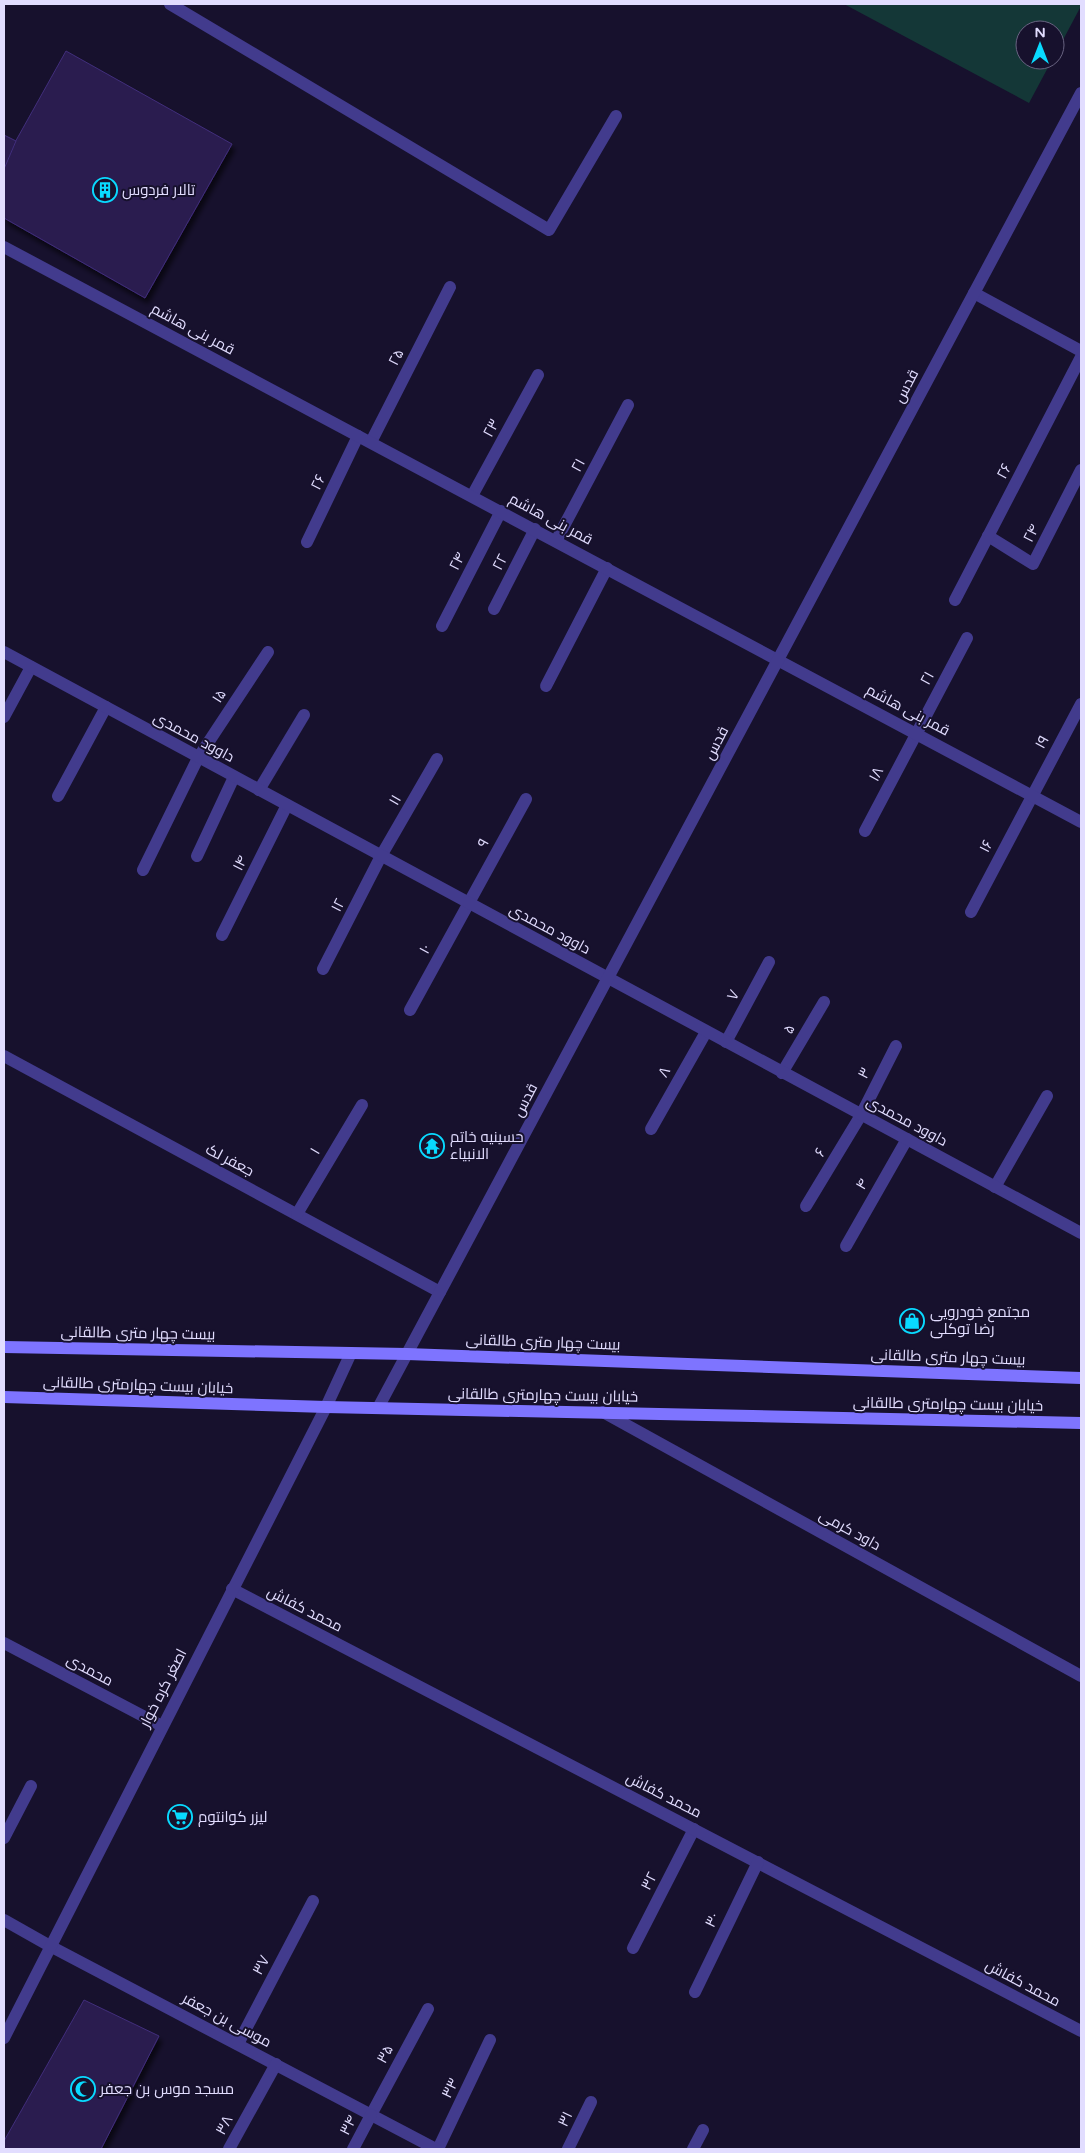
<svg xmlns="http://www.w3.org/2000/svg" width="1085" height="2153" viewBox="0 0 1085 2153" font-family="'Varela Round',Cairo,sans-serif">
<style>
.green{fill:#143737}
.building{fill:#291c4f;stroke:#412e7b;filter:url(#shadow)}
.lines{fill:none;stroke-linecap:round;stroke-linejoin:round}
.lane{stroke:#423b8d;stroke-width:12}
.street{stroke:#423b8d;stroke-width:12}
.secondary{stroke:#7e74ff;stroke-width:12}
.labels{text-anchor:middle;dominant-baseline:central;stroke-width:4;stroke-linejoin:round;paint-order:stroke}
.poi-label{font-size:15px;fill:#e2ddff;stroke:#17112d;text-anchor:start}
.street-label{font-size:15px;fill:#e2ddff;stroke:#17112d}
</style>
<defs>
<filter id="shadow"><feDropShadow dx="3" dy="5.5" stdDeviation="2.5" flood-color="#0009"/></filter>
</defs>
<rect width="100%" height="100%" fill="#17112d"/>
<path class="green" d="M 844,4 L 1081,4 L 1081,6 L 1055,55 L 1055,30 L 1025,30 L 1025,60 L 1052,60 L 1029,103 Z"/>
<g class="building">
<path d="M 66,51 L 232,144 L 145,298 L 4,218 L 4,162 Z"/>
<path d="M 4,135 L 16,141 L 4,169 Z"/>
<path d="M 84,2000 L 159,2036 L 101,2149 L 4,2149 L 4,2141 Z"/>
</g>
<g class="lines">
<g class="lane">
<path d="M 371,442 L 450,287"/>
<path d="M 472,496 L 538,375"/>
<path d="M 988,536 L 1033,564 L 1081,470"/>
<path d="M 556,541 L 628,405"/>
<path d="M 307,542 L 358,436"/>
<path d="M 955,600 L 1081,357"/>
<path d="M 494,609 L 535,529"/>
<path d="M 442,626 L 501,511"/>
<path d="M 546,686 L 607,568"/>
<path d="M 4,717 L 31,667"/>
<path d="M 259,790 L 304,715"/>
<path d="M 58,796 L 106,707"/>
<path d="M 865,831 L 967,638"/>
<path d="M 197,856 L 234,777"/>
<path d="M 143,870 L 198,758 L 268,652"/>
<path d="M 971,912 L 1081,704"/>
<path d="M 222,935 L 287,805"/>
<path d="M 323,969 L 381,856 L 437,759"/>
<path d="M 410,1010 L 526,799"/>
<path d="M 726,1042 L 769,962"/>
<path d="M 782,1073 L 824,1002"/>
<path d="M 651,1129 L 706,1032"/>
<path d="M 995,1187 L 1047,1096"/>
<path d="M 806,1206 L 861,1115 L 896,1046"/>
<path d="M 846,1246 L 907,1139"/>
<path d="M 4,1643 L 162,1726"/>
<path d="M 4,1838 L 31,1786"/>
<path d="M 633,1948 L 694,1829"/>
<path d="M 238,2044 L 313,1901"/>
<path d="M 371,2115 L 428,2009"/>
<path d="M 438,2149 L 490,2040"/>
<path d="M 568,2149 L 591,2102"/>
<path d="M 693,2149 L 703,2130"/>
</g>
<g class="street">
<path d="M 170,4 L 549,230 L 616,116"/>
<path d="M 4,247 L 1081,822"/>
<path d="M 974,293 L 1081,351"/>
<path d="M 4,652 L 1081,1233"/>
<path d="M 4,1056 L 440,1292"/>
<path d="M 297,1214 L 362,1105"/>
<path d="M 378,1408 L 1081,93"/>
<path d="M 603,1412 L 1081,1676"/>
<path d="M 232,1589 L 1081,2031"/>
<path d="M 4,1920 L 50,1946 L 436,2149"/>
<path d="M 695,1992 L 758,1862"/>
<path d="M 4,2038 L 326,1407 L 351,1353"/>
<path d="M 229,2149 L 276,2064"/>
<path d="M 353,2149 L 371,2115"/>
</g>
<g class="secondary">
<path d="M 4,1347 L 407,1354 L 1081,1378"/>
<path d="M 4,1397 L 326,1407 L 1081,1423"/>
</g>
</g>
<defs>
<symbol id="building-ring" viewBox="-11 -11 22 22"><circle r="9.5" fill="#17112d" stroke="#09daff" stroke-width="1.5"/><path d="M-4-6H4V6H1V3H-1V6H-4ZM-2.5-4.3h1.7v1.8h-1.7ZM.8-4.3h1.7v1.8H.8ZM-2.5-1h1.7V.8h-1.7ZM.8-1h1.7V.8H.8Z" fill="#09daff"/></symbol>
<symbol id="temple-ring" viewBox="-11 -11 22 22"><circle r="9.5" fill="#17112d" stroke="#09daff" stroke-width="1.5"/><path d="M0-6L5-2H3V0L6.5 2.5H4V6H1.5V3h-3V6H-4V2.5H-6.5L-3 0V-2H-5Z" fill="#09daff"/></symbol>
<symbol id="shop-ring" viewBox="-11 -11 22 22"><circle r="9.5" fill="#17112d" stroke="#09daff" stroke-width="1.5"/><path d="M-5-2.5h2.3a2.7 3.5 0 0 1 5.4 0H5L5.5 6h-11ZM-1.5-2.5h3a1.5 2.3 0 0 0-3 0Z" fill="#09daff"/></symbol>
<symbol id="supermarket-ring" viewBox="-11 -11 22 22"><circle r="9.5" fill="#17112d" stroke="#09daff" stroke-width="1.5"/><path d="M-6-5.5h2.5l.6 2H6L4.5 2H-2.5L-4.4-4H-6ZM-1.5 3.2a1.3 1.3 0 1 0 .1 0ZM3 3.2a1.3 1.3 0 1 0 .1 0Z" fill="#09daff"/></symbol>
<symbol id="mosque-ring" viewBox="-11 -11 22 22"><circle r="9.5" fill="#17112d" stroke="#09daff" stroke-width="1.5"/><path d="M3.5-4.9A6 6 0 1 0 3.5 4.9A5 5 0 1 1 3.5-4.9Z" fill="#09daff"/></symbol>
</defs>
<g fill-rule="evenodd">
<use href="#building-ring" x="91" y="176" width="28" height="28"/>
<use href="#temple-ring" x="418" y="1132" width="28" height="28"/>
<use href="#shop-ring" x="898" y="1307" width="28" height="28"/>
<use href="#supermarket-ring" x="166" y="1803" width="28" height="28"/>
<use href="#mosque-ring" x="69" y="2075" width="28" height="28"/>
</g>
<g class="labels">
<g class="poi-label">
<text x="122" y="190">تالار فردوس</text>
<text x="450" y="1137">حسینیه خاتم<tspan x="450" dy="17">الانبیاء</tspan></text>
<text x="930" y="1312">مجتمع خودرویی<tspan x="930" dy="17">رضا توکلی</tspan></text>
<text x="198" y="1817">لیزر کوانتوم</text>
<text x="100" y="2089">مسجد موس بن جعفر</text>
</g>
<g class="street-label">
<text transform="translate(193 329) rotate(28)">قمر بنی هاشم</text>
<text transform="translate(396 357) rotate(-63)">۲۵</text>
<text transform="translate(906 386) rotate(-62)">قدس</text>
<text transform="translate(491 428) rotate(-62)">۲۳</text>
<text transform="translate(578 465) rotate(-62)">۲۱</text>
<text transform="translate(1004 471) rotate(-62)">۲۶</text>
<text transform="translate(318 482) rotate(-64)">۲۶</text>
<text transform="translate(551 519) rotate(28)">قمر بنی هاشم</text>
<text transform="translate(1031 533) rotate(-63)">۲۴</text>
<text transform="translate(457 561) rotate(-63)">۲۴</text>
<text transform="translate(500 562) rotate(-63)">۲۲</text>
<text transform="translate(927 678) rotate(-62)">۲۱</text>
<text transform="translate(219 696) rotate(-57)">۱۵</text>
<text transform="translate(908 710) rotate(28)">قمر بنی هاشم</text>
<text transform="translate(194 737) rotate(28)">داوود محمدی</text>
<text transform="translate(1042 742) rotate(-61)">۱۹</text>
<text transform="translate(716 743) rotate(-62)">قدس</text>
<text transform="translate(876 774) rotate(-62)">۱۸</text>
<text transform="translate(395 800) rotate(-60)">۱۱</text>
<text transform="translate(483 843) rotate(-61)">۹</text>
<text transform="translate(986 846) rotate(-63)">۱۶</text>
<text transform="translate(240 863) rotate(-64)">۱۴</text>
<text transform="translate(338 905) rotate(-63)">۱۲</text>
<text transform="translate(550 929) rotate(28)">داوود محمدی</text>
<text transform="translate(425 949) rotate(-62)">۱۰</text>
<text transform="translate(733 995) rotate(-62)">۷</text>
<text transform="translate(789 1029) rotate(-60)">۵</text>
<text transform="translate(664 1072) rotate(-60)">۸</text>
<text transform="translate(864 1073) rotate(-63)">۳</text>
<text transform="translate(525 1100) rotate(-62)">قدس</text>
<text transform="translate(907 1121) rotate(28)">داوود محمدی</text>
<text transform="translate(315 1151) rotate(-59)">۱</text>
<text transform="translate(820 1152) rotate(-59)">۶</text>
<text transform="translate(230 1160) rotate(28)">جعفر لک</text>
<text transform="translate(862 1184) rotate(-60)">۴</text>
<text transform="translate(138 1333) rotate(1)">بیست چهار متری طالقانی</text>
<text transform="translate(543 1342) rotate(2)">بیست چهار متری طالقانی</text>
<text transform="translate(948 1357) rotate(2)">بیست چهار متری طالقانی</text>
<text transform="translate(138 1385) rotate(2)">خیابان بیست چهارمتری طالقانی</text>
<text transform="translate(543 1395) rotate(1)">خیابان بیست چهارمتری طالقانی</text>
<text transform="translate(948 1404) rotate(1)">خیابان بیست چهارمتری طالقانی</text>
<text transform="translate(850 1530) rotate(29)">داود کرمی</text>
<text transform="translate(305 1609) rotate(27)">محمد کفاش</text>
<text transform="translate(90 1670) rotate(28)">محمدی</text>
<text transform="translate(163 1688) rotate(-63)">اصغر کره خوار</text>
<text transform="translate(664 1795) rotate(27)">محمد کفاش</text>
<text transform="translate(649 1881) rotate(-63)">۳۲</text>
<text transform="translate(712 1920) rotate(-64)">۳۰</text>
<text transform="translate(261 1965) rotate(-62)">۳۷</text>
<text transform="translate(1023 1983) rotate(28)">محمد کفاش</text>
<text transform="translate(227 2020) rotate(28)">موسی بن جعفر</text>
<text transform="translate(385 2054) rotate(-62)">۳۵</text>
<text transform="translate(450 2088) rotate(-64)">۳۳</text>
<text transform="translate(565 2119) rotate(-65)">۳۱</text>
<text transform="translate(224 2125) rotate(-61)">۳۸</text>
<text transform="translate(348 2125) rotate(-63)">۳۴</text>
</g>
</g>
<rect width="1085" height="2153" fill="none" stroke="#e2ddff" stroke-width="10"/>
<g transform="translate(1040 45)"><circle r="24" fill="#17112d" stroke="#686381"/>
<path d="M0-4L9 19L0 12L-9 19Z" fill="#09daff"/>
<text y="-8" font-size="14" font-weight="bold" text-anchor="middle" fill="#e2ddff">N</text>
</g>
</svg>
